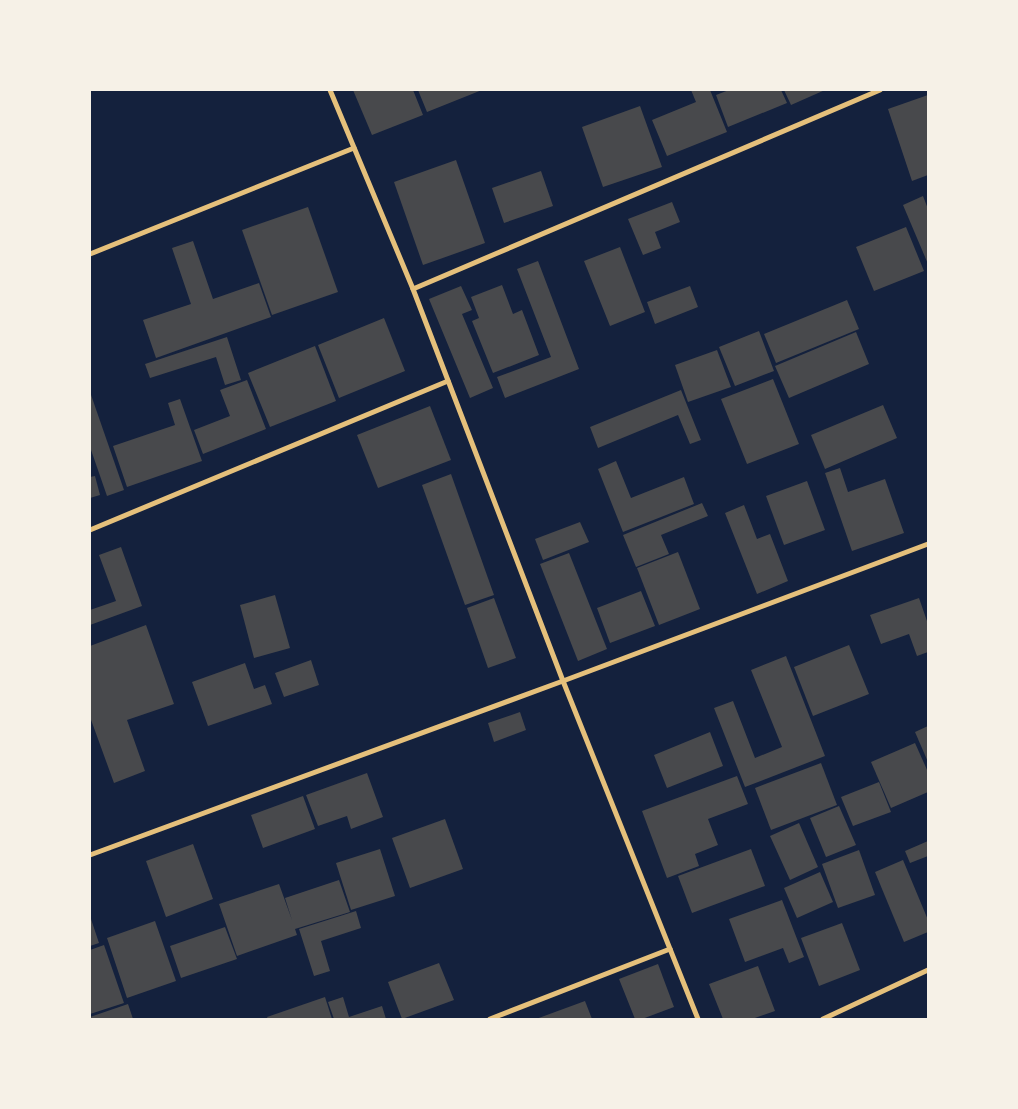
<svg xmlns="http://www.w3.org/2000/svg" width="1018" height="1109" viewBox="0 0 1018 1109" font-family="'IBM Plex Serif',serif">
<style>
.building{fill:#48494c}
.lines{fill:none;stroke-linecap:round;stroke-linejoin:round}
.minor{stroke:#e5c07b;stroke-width:5}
</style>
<rect width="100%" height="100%" fill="#14213d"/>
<g class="building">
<path d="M 353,90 L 413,90 L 423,115 L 372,135 Z"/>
<path d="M 418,90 L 482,90 L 427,112 Z"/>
<path d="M 691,90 L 710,90 L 727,132 L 667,156 L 652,120 L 696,102 Z"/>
<path d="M 729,90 L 781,90 L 787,103 L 728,127 L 716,95 Z"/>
<path d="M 784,90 L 825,90 L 791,105 Z"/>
<path d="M 928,95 L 928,175 L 912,181 L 888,109 Z"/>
<path d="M 640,106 L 662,167 L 603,187 L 582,127 Z"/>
<path d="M 456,160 L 485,243 L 423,265 L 394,182 Z"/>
<path d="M 541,171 L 553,206 L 504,223 L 492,188 Z"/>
<path d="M 923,196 L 928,209 L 928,264 L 903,205 Z"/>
<path d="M 672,202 L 680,222 L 655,232 L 661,248 L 643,255 L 628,219 Z"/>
<path d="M 308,207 L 338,292 L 272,315 L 242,230 Z"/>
<path d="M 906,227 L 924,271 L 874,291 L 856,247 Z"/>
<path d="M 193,241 L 213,299 L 259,283 L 271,317 L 156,358 L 143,320 L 191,304 L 172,248 Z"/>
<path d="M 620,247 L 645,312 L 610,326 L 584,261 Z"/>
<path d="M 538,261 L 579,369 L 505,398 L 497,377 L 551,357 L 517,269 Z"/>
<path d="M 502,285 L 513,314 L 522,310 L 539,355 L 493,373 L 472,321 L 479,318 L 471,297 Z"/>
<path d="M 461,286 L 472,310 L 462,314 L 493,388 L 470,398 L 429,299 Z"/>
<path d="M 690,286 L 698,307 L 655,324 L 647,302 Z"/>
<path d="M 847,300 L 859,329 L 776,363 L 764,334 Z"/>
<path d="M 384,318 L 405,371 L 339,398 L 318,345 Z"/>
<path d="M 759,331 L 774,371 L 735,386 L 719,347 Z"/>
<path d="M 856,332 L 869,364 L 789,398 L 775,366 Z"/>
<path d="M 227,337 L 241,380 L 225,385 L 216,357 L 150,378 L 145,364 Z"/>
<path d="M 315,346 L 336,401 L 270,427 L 248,373 Z"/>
<path d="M 717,350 L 731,387 L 688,402 L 675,365 Z"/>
<path d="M 773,379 L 799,444 L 747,464 L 721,399 Z"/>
<path d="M 247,380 L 266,429 L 203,454 L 194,430 L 230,416 L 220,390 Z"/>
<path d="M 681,390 L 701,440 L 690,444 L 678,415 L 598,448 L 590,427 Z"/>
<path d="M 90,392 L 124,490 L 107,496 L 90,447 Z"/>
<path d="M 180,399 L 202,461 L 127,487 L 113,446 L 175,425 L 168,403 Z"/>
<path d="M 883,405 L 897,438 L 825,469 L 811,435 Z"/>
<path d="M 430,406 L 451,460 L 378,488 L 357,435 Z"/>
<path d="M 616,461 L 631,498 L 684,477 L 694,504 L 623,532 L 598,469 Z"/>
<path d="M 840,468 L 848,492 L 885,479 L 904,533 L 852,551 L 825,473 Z"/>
<path d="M 451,474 L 494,595 L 465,605 L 422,485 Z"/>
<path d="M 95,476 L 100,495 L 90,498 L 90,477 Z"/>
<path d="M 807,481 L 825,530 L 784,545 L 766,496 Z"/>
<path d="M 702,503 L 708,516 L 661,535 L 669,554 L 636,567 L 623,535 Z"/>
<path d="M 744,505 L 757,539 L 770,534 L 788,581 L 757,594 L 725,513 Z"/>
<path d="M 580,522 L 589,542 L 543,560 L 535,539 Z"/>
<path d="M 121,547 L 142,606 L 90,625 L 90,610 L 116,601 L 99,555 Z"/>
<path d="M 678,552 L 700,609 L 659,625 L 637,568 Z"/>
<path d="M 569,553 L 607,649 L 578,661 L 540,564 Z"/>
<path d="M 641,591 L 655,626 L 610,643 L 597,608 Z"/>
<path d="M 275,595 L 290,648 L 254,658 L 240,605 Z"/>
<path d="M 494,598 L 516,658 L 488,668 L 467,608 Z"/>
<path d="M 919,598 L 928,624 L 928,652 L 917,656 L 909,634 L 881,644 L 870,615 Z"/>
<path d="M 146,625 L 174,704 L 127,720 L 145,771 L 114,783 L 90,717 L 90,646 Z"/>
<path d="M 849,645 L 869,694 L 813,716 L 794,667 Z"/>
<path d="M 786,656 L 825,756 L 745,787 L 714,708 L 733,701 L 755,758 L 782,747 L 751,670 Z"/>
<path d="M 311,660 L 319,685 L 284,697 L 275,673 Z"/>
<path d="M 245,663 L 254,689 L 265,685 L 272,704 L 208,726 L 192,682 Z"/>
<path d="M 520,712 L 526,730 L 494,742 L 488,723 Z"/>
<path d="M 928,726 L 928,762 L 915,732 Z"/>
<path d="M 710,732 L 723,766 L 667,788 L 654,755 Z"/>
<path d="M 915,743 L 928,772 L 928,792 L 891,808 L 871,762 Z"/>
<path d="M 821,763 L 837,805 L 771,830 L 755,788 Z"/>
<path d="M 367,773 L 383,817 L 351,829 L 347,816 L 318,826 L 306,795 Z"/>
<path d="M 737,776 L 748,804 L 708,819 L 718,845 L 695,854 L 699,866 L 667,878 L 642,811 Z"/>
<path d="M 879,782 L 891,812 L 853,826 L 841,797 Z"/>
<path d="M 303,796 L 315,829 L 263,848 L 251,815 Z"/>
<path d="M 839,806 L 856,845 L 826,857 L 810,818 Z"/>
<path d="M 445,819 L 463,869 L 410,888 L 392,838 Z"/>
<path d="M 799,823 L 818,867 L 790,880 L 770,836 Z"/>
<path d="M 928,841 L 928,856 L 910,863 L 905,851 Z"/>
<path d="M 193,844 L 213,899 L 166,917 L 146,861 Z"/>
<path d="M 380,849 L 395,896 L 351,910 L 336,863 Z"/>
<path d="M 751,849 L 765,886 L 692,913 L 678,876 Z"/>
<path d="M 859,850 L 875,895 L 838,908 L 822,864 Z"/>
<path d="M 903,860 L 928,920 L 928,932 L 904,942 L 875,872 Z"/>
<path d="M 820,872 L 833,902 L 797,918 L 784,888 Z"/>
<path d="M 339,880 L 350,912 L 295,929 L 297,935 L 237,956 L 219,904 L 279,884 L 292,920 L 285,898 Z"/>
<path d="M 782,900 L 804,957 L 789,963 L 783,948 L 745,962 L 729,919 Z"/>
<path d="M 356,911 L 361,928 L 321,941 L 330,971 L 314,976 L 299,929 Z"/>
<path d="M 90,916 L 99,943 L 90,946 Z"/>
<path d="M 155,921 L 176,981 L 127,998 L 107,938 Z"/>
<path d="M 842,923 L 860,970 L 819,986 L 801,938 Z"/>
<path d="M 225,927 L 237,959 L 181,978 L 170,946 Z"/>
<path d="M 104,945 L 124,1003 L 90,1014 L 90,950 Z"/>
<path d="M 439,963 L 454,1000 L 402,1019 L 388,982 Z"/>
<path d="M 658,964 L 674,1007 L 642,1019 L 635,1019 L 619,979 Z"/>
<path d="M 758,966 L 775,1011 L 752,1019 L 723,1019 L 709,984 Z"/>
<path d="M 325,997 L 332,1019 L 268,1019 L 267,1017 Z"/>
<path d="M 343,997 L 349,1017 L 382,1006 L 386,1019 L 334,1019 L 328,1002 Z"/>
<path d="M 585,1001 L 592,1019 L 536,1019 Z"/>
<path d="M 128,1004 L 133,1019 L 90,1019 L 90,1017 Z"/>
</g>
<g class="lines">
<g class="minor">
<path d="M 330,90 L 413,289 L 563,681 L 698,1019"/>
<path d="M 90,254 L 354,148"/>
<path d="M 413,289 L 880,90"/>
<path d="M 90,530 L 448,381"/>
<path d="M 90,855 L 563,681 L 928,544"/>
<path d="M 490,1019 L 670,949"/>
<path d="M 823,1019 L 928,970"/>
</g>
</g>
<rect width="1018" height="1109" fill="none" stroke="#f6f1e7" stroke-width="182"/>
</svg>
